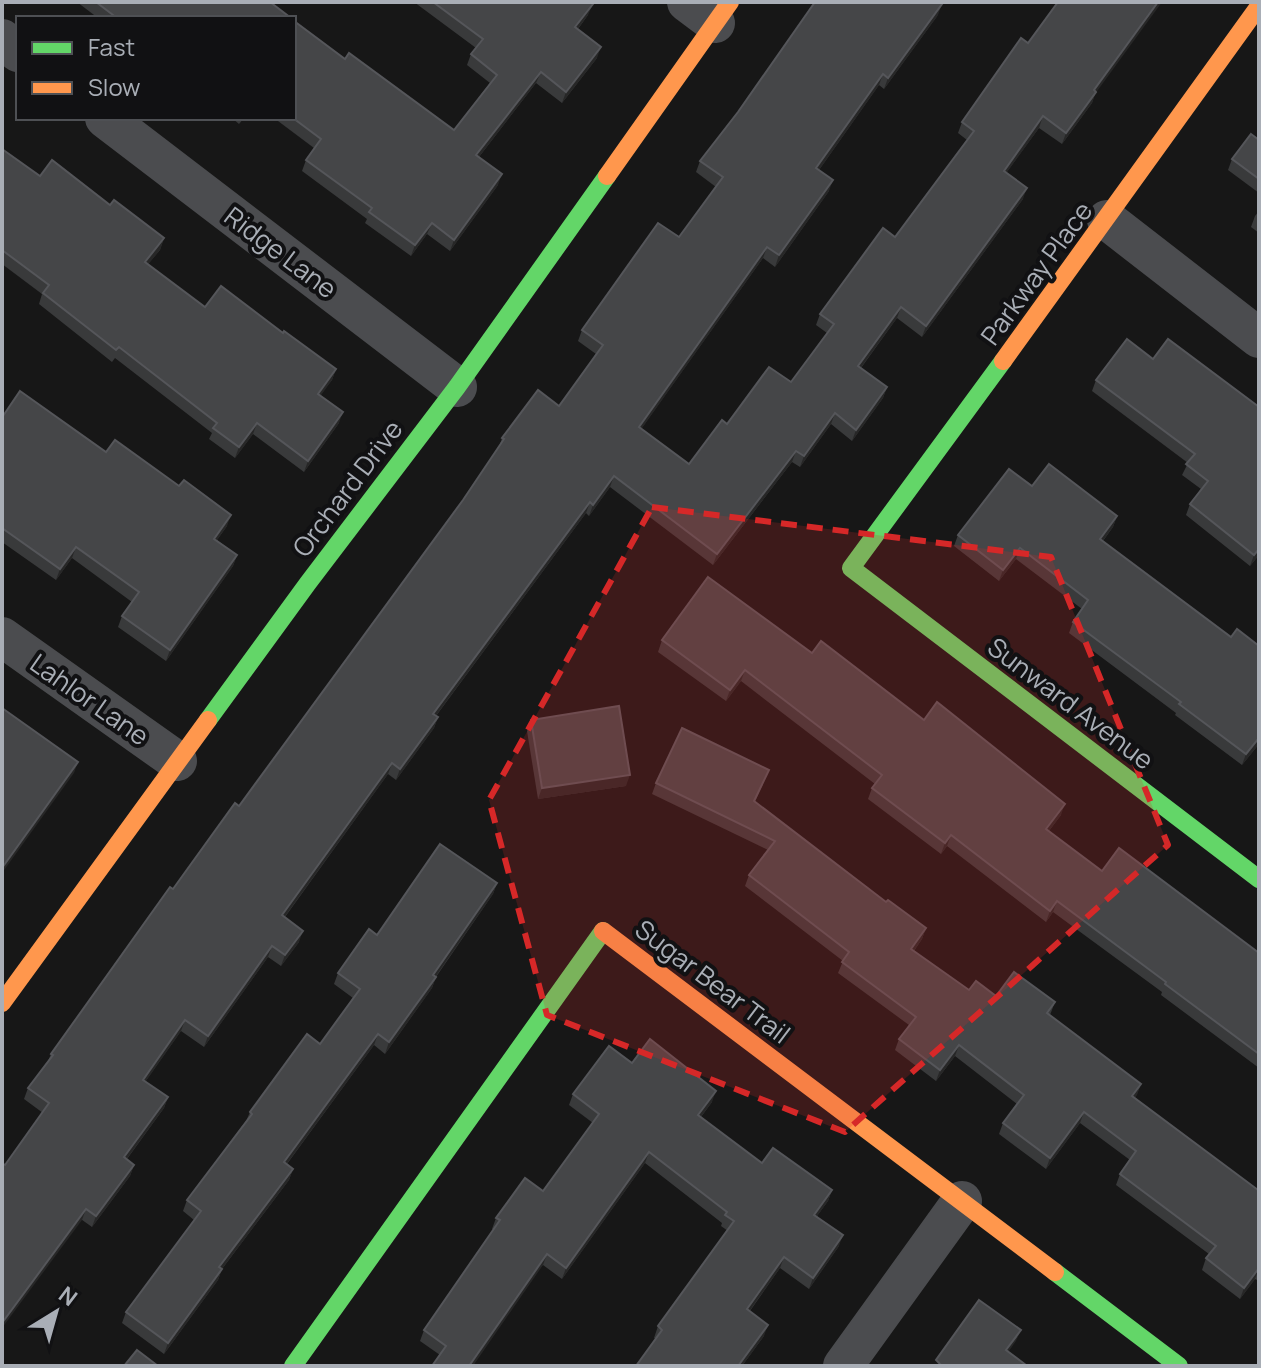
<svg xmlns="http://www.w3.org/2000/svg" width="1261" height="1368" viewBox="0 0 1261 1368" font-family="Manrope,sans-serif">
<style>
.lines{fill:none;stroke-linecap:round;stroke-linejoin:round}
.street{stroke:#4b4c4f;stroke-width:40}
.fast{stroke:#63d668;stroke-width:18}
.slow{stroke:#ff974d;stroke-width:18}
.wall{fill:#393a3b}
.shaded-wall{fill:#272727}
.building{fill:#454648;stroke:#55565a;stroke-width:2}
.marked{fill:#d62828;fill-opacity:0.2;stroke:#d62828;stroke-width:6;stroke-dasharray:16 10;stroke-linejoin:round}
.labels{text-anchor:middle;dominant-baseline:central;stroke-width:8;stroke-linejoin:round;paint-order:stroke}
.street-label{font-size:26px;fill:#a9aeb6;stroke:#111113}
</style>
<rect width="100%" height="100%" fill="#171717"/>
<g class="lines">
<g class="street">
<path d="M 687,2 L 715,23"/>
<path d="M 2,39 L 18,52"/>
<path d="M 105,118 L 457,387"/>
<path d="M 1107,220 L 1259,338"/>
<path d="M 2,637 L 177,761"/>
<path d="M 843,1366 L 962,1201"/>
</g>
<g class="fast">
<path d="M 1003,361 L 851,568 L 1259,879"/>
<path d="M 208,720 L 308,583 L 457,387 L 607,176"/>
<path d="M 1055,1272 L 1179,1366"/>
<path d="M 293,1366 L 603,931"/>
</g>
<g class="slow">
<path d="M 607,176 L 730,2"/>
<path d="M 1003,361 L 1259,6"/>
<path d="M 603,931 L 1055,1272"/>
<path d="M 2,1003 L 208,720"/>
</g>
</g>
<g class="wall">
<path d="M 77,2 L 270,2 L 291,18 L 98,18 Z"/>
<path d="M 414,2 L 590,2 L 588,15 L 578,29 L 597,58 L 562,103 L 536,83 L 479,157 L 498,185 L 450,251 L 427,234 L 411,256 L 365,223 L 367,219 L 302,171 L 306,160 L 314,148 L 274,118 L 294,118 L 345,59 L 454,130 L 490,83 L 467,65 L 471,54 L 476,48 Z"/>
<path d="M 938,15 L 884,89 L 879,85 L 819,170 L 829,191 L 775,267 L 763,258 L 641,429 L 689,464 L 727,424 L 791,382 L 827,333 L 816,325 L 820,314 L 895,237 L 967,140 L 958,133 L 962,122 L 1095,94 L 1092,103 L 1062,144 L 1039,128 L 1006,173 L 1023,199 L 922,337 L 897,318 L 861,368 L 887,387 L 883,398 L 852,441 L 831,424 L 800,467 L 792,462 L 713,565 L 610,487 L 589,516 L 586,513 L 436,716 L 438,717 L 434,728 L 396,780 L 388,774 L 285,917 L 299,942 L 281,966 L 268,957 L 204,1047 L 181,1031 L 145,1082 L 168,1097 L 164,1108 L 127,1159 L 134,1165 L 130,1176 L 92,1227 L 5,1165 L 43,1113 L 24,1099 L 28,1088 L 48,1061 L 51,1054 L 173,889 L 239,806 L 463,500 L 499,447 L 502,438 L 559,406 L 596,354 L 578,341 L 582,330 L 679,237 L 716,187 L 696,172 L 700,161 Z"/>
<path d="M 232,118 L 244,118 L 239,124 Z"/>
<path d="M 1259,140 L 1259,193 L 1228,170 L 1232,159 Z"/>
<path d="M 2,149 L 40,176 L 110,205 L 164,238 L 160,250 L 148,264 L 205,307 L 283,333 L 336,369 L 332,380 L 320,395 L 339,423 L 304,472 L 253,434 L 235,458 L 209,439 L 212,433 L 115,358 L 112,362 L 39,304 L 42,294 L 2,264 Z"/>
<path d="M 1259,211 L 1259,233 L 1251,227 L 1255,216 Z"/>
<path d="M 1153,359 L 1259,407 L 1259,555 L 1250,566 L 1186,515 L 1190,504 L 1201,489 L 1182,475 L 1188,463 L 1092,391 L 1096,380 Z"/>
<path d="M 2,415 L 106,452 L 227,526 L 217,540 L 237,555 L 233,566 L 166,661 L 118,627 L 122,616 L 132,602 L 72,558 L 56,580 L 2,542 Z"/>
<path d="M 1032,486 L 1117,516 L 1113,527 L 1103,541 L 1259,744 L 1242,765 L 1175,715 L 1176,713 L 1069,633 L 1073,622 L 1082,609 L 1016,559 L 999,581 L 954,546 L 958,535 Z"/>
<path d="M 662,640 L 812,653 L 924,720 L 1061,815 L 1049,831 L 1102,871 L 1259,953 L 1259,1068 L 1161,995 L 1162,992 L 1053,912 L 1046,922 L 947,846 L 941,854 L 868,799 L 872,788 L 875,784 L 741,681 L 726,701 L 658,652 Z"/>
<path d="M 531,720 L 626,786 L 538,799 L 527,731 Z"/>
<path d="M 769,770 L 755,802 L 886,902 L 926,928 L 922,939 L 914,951 L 969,990 L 996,996 L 1055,1002 L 1050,1015 L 1141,1084 L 1135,1098 L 1258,1190 L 1259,1189 L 1259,1281 L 1255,1279 L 1240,1299 L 1202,1270 L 1206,1258 L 1209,1254 L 1116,1185 L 1120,1174 L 1130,1160 L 1080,1123 L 1046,1169 L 999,1134 L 1003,1123 L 1017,1104 L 955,1056 L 936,1081 L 895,1050 L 899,1039 L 909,1025 L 838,973 L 843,961 L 745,886 L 749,875 L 768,850 L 652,794 L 656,783 Z"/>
<path d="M 497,883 L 493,894 L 436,977 L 432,988 L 385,1054 L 374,1045 L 287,1164 L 293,1169 L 289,1180 L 222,1269 L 218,1280 L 164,1354 L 122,1323 L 126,1312 L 194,1220 L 183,1211 L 187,1200 L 246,1121 L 250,1112 L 320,1044 L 353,998 L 334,984 L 338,973 L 377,935 Z"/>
<path d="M 632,1063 L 712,1102 L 701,1117 L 762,1163 L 832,1190 L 828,1201 L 817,1216 L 839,1246 L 809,1289 L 780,1268 L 750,1311 L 764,1336 L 742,1366 L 636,1366 L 656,1339 L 654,1338 L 658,1326 L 728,1231 L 721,1226 L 722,1223 L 645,1163 L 562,1279 L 543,1265 L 440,1355 L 420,1341 L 424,1330 L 494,1230 L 492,1229 L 496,1218 L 543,1191 L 593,1123 L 569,1105 L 573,1094 Z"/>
</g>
<g class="shaded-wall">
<path d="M 1158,2 L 1162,2 L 1095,94 L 1092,103 L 1062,144 L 1066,133 L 1094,90 Z"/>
<path d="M 593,4 L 588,15 L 571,38 L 575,27 Z"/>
<path d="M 942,4 L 938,15 L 884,89 L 888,78 Z"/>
<path d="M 601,47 L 597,58 L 562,103 L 566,92 Z"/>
<path d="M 541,72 L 536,83 L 472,166 L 476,155 Z"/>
<path d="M 883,74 L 879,85 L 812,180 L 816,168 Z"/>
<path d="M 1043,116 L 1039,128 L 1000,182 L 1004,171 Z"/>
<path d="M 502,174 L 498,185 L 450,251 L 454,240 Z"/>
<path d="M 833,180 L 829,191 L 775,267 L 779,255 Z"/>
<path d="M 1027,188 L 1023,199 L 922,337 L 926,326 Z"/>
<path d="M 432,223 L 427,234 L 411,256 L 415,245 Z"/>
<path d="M 164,238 L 160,250 L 141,273 L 145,262 Z"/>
<path d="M 767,247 L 763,258 L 635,438 L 639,427 Z"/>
<path d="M 901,307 L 897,318 L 854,377 L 858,366 Z"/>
<path d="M 336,369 L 332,380 L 314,405 L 318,394 Z"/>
<path d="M 887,387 L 883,398 L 852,441 L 856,430 Z"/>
<path d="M 343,412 L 339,423 L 304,472 L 308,461 Z"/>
<path d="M 835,413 L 831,424 L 800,467 L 804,456 Z"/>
<path d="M 257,423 L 253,434 L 235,458 L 239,447 Z"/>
<path d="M 796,451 L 792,462 L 713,565 L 717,554 Z"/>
<path d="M 614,476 L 610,487 L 589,516 L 593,505 Z"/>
<path d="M 590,502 L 586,513 L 429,725 L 433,714 Z"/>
<path d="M 231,515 L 227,526 L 210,550 L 214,539 Z"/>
<path d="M 1117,516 L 1113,527 L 1096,550 L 1100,539 Z"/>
<path d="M 76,547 L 72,558 L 56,580 L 60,569 Z"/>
<path d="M 1020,548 L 1016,559 L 999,581 L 1003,570 Z"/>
<path d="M 1259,549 L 1259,555 L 1250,566 L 1254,555 Z"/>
<path d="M 237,555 L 233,566 L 166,661 L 170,650 Z"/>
<path d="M 745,670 L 741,681 L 726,701 L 730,690 Z"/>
<path d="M 438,717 L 434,728 L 396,780 L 400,769 Z"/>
<path d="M 1259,738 L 1259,744 L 1242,765 L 1246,754 Z"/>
<path d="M 78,762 L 74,773 L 2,873 L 2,868 Z"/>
<path d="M 392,763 L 388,774 L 278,926 L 282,915 Z"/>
<path d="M 630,775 L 626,786 L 538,799 L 542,788 Z"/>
<path d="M 1065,804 L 1061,815 L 1042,840 L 1046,829 Z"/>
<path d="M 951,835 L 947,846 L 941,854 L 945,843 Z"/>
<path d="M 497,883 L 493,894 L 429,986 L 433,975 Z"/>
<path d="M 1057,901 L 1053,912 L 1046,922 L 1050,911 Z"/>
<path d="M 926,928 L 922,939 L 907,960 L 911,949 Z"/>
<path d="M 303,931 L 299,942 L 281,966 L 285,955 Z"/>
<path d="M 272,946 L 268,957 L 204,1047 L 208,1036 Z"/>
<path d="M 436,977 L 432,988 L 385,1054 L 389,1042 Z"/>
<path d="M 185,1020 L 181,1031 L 139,1091 L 143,1080 Z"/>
<path d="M 378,1034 L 374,1045 L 280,1173 L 284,1162 Z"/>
<path d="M 959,1045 L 955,1056 L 936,1081 L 940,1070 Z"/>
<path d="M 1141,1084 L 1137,1095 L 1128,1107 L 1132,1096 Z"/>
<path d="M 716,1091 L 712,1102 L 694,1126 L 698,1115 Z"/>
<path d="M 168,1097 L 164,1108 L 120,1168 L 124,1157 Z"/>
<path d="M 1084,1112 L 1080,1123 L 1046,1169 L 1050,1158 Z"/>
<path d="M 649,1152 L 645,1163 L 562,1279 L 566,1268 Z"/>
<path d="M 134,1165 L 130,1176 L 92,1227 L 96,1216 Z"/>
<path d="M 293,1169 L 289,1180 L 215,1278 L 219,1267 Z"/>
<path d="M 832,1190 L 828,1201 L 810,1226 L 814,1215 Z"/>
<path d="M 86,1209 L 82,1220 L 2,1328 L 2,1323 Z"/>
<path d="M 843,1235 L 839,1246 L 809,1289 L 813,1278 Z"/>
<path d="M 547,1254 L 543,1265 L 473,1366 L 469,1366 Z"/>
<path d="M 784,1257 L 780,1268 L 743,1320 L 747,1309 Z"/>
<path d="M 1259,1268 L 1255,1279 L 1240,1299 L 1244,1288 Z"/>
<path d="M 222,1269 L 218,1280 L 164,1354 L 168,1343 Z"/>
<path d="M 768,1325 L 764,1336 L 742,1366 L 738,1366 Z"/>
<path d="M 1021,1330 L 1016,1341 L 1002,1361 L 1006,1350 Z"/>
</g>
<g class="building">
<path d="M 96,2 L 270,2 L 291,18 L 117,18 Z"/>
<path d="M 433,2 L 590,2 L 593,4 L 575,27 L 601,47 L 566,92 L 541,72 L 476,155 L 502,174 L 454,240 L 432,223 L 415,245 L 369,212 L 372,208 L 306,160 L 321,139 L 293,118 L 294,118 L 294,21 L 345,59 L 349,53 L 454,130 L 497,75 L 471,54 L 483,39 Z"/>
<path d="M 815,2 L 940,2 L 942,4 L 888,78 L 883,74 L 816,168 L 833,180 L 779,255 L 767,247 L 639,427 L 689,464 L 722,420 L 727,424 L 769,367 L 791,382 L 834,324 L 820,314 L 883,228 L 895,237 L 974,131 L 962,122 L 1021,38 L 1028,43 L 1058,2 L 1158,2 L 1094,90 L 1096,92 L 1066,133 L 1043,116 L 1004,171 L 1027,188 L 926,326 L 901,307 L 858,366 L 887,387 L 856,430 L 835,413 L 804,456 L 796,451 L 717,554 L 614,476 L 593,505 L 590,502 L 433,714 L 438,717 L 400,769 L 392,763 L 282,915 L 303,931 L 285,955 L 272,946 L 208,1036 L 185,1020 L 143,1080 L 168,1097 L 124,1157 L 134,1165 L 96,1216 L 86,1209 L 2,1323 L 2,1163 L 5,1165 L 49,1103 L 28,1088 L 53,1055 L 51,1054 L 170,887 L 173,889 L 235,803 L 239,806 L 463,500 L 504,439 L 502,438 L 538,390 L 559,406 L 603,345 L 582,330 L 658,223 L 679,237 L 723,177 L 700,161 L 738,112 Z"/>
<path d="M 1251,134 L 1259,140 L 1259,179 L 1232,159 Z"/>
<path d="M 2,149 L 40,176 L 52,160 L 110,205 L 114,200 L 164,238 L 145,262 L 205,307 L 221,286 L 283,333 L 284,331 L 336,369 L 318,394 L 343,412 L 308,461 L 257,423 L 239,447 L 213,428 L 217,423 L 119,347 L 116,350 L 43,293 L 49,285 L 2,250 Z"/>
<path d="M 1127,339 L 1153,359 L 1168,339 L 1259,407 L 1259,549 L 1254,555 L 1190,504 L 1208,481 L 1186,464 L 1195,454 L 1096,380 Z"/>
<path d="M 20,391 L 106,452 L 115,440 L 179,486 L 184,480 L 231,515 L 214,539 L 237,555 L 170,650 L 122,616 L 139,592 L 76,547 L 60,569 L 2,528 L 2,415 L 3,416 Z"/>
<path d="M 1049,464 L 1117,516 L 1100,539 L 1231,637 L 1237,629 L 1259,646 L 1259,738 L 1246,754 L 1179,704 L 1181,702 L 1073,622 L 1088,600 L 1020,548 L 1003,570 L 958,535 L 1009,469 L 1032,486 Z"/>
<path d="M 708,577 L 812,653 L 821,641 L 924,720 L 937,702 L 1065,804 L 1046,829 L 1102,871 L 1119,848 L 1259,953 L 1259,1054 L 1165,984 L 1166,982 L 1057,901 L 1050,911 L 951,835 L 945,843 L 872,788 L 882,775 L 745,670 L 730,690 L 662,640 Z"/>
<path d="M 619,706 L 630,775 L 542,788 L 531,720 Z"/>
<path d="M 2,708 L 78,762 L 2,868 Z"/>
<path d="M 682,728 L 769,770 L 754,801 L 886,902 L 888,900 L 926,928 L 911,949 L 969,990 L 976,981 L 996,996 L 1014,972 L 1055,1002 L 1047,1013 L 1141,1084 L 1132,1096 L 1258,1190 L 1259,1189 L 1259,1268 L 1244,1288 L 1206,1258 L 1216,1246 L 1120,1174 L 1136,1151 L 1084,1112 L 1050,1158 L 1003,1123 L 1024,1095 L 959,1045 L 940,1070 L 899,1039 L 916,1017 L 842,962 L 849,952 L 749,875 L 775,841 L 656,783 Z"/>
<path d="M 440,844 L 497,883 L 433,975 L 436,977 L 389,1042 L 378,1034 L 284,1162 L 293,1169 L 219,1267 L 222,1269 L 168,1343 L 126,1312 L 201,1211 L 187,1200 L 252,1114 L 250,1112 L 307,1034 L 320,1044 L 360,989 L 338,973 L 369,929 L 377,935 Z"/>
<path d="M 650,1039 L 716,1091 L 698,1115 L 762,1163 L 773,1148 L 832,1190 L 814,1215 L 843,1235 L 813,1278 L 784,1257 L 747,1309 L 768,1325 L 738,1366 L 636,1366 L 662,1330 L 658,1326 L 734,1221 L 725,1215 L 727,1212 L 649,1152 L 566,1268 L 547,1254 L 469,1366 L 432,1366 L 446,1346 L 424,1330 L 500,1220 L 496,1218 L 525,1178 L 543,1191 L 599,1114 L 573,1094 L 609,1046 L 632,1063 Z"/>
<path d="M 979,1300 L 1021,1330 L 1006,1350 L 1026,1365 L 1025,1366 L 938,1366 L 940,1364 L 936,1360 Z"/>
<path d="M 137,1350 L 158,1366 L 124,1366 Z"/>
</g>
<path class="marked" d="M 652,507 L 1051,557 L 1168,845 L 845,1132 L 547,1015 L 489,800 Z"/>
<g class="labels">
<g class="street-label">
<text transform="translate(281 252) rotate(37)">Ridge Lane</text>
<text transform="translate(1036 273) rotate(-54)">Parkway Place</text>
<text transform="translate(347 488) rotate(-53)">Orchard Drive</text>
<text transform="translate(90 699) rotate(35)">Lahlor Lane</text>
<text transform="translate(1071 703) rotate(37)">Sunward Avenue</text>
<text transform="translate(713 981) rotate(37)">Sugar Bear Trail</text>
</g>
</g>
<rect width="1261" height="1368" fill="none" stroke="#a9aeb6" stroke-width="8"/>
<rect x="16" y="16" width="280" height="104" fill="#111113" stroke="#4e5054" stroke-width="2"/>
<rect x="32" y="42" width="40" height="12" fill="#63d668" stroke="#4e5054" stroke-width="2"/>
<text x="88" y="56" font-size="24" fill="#a9aeb6">Fast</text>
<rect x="32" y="82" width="40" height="12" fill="#ff974d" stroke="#4e5054" stroke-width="2"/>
<text x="88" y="96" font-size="24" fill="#a9aeb6">Slow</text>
<g transform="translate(56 1312) rotate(37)" stroke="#111113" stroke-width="6" paint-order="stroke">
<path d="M0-6L14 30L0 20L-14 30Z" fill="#a9aeb6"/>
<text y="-12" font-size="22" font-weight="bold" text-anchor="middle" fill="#a9aeb6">N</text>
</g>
</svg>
